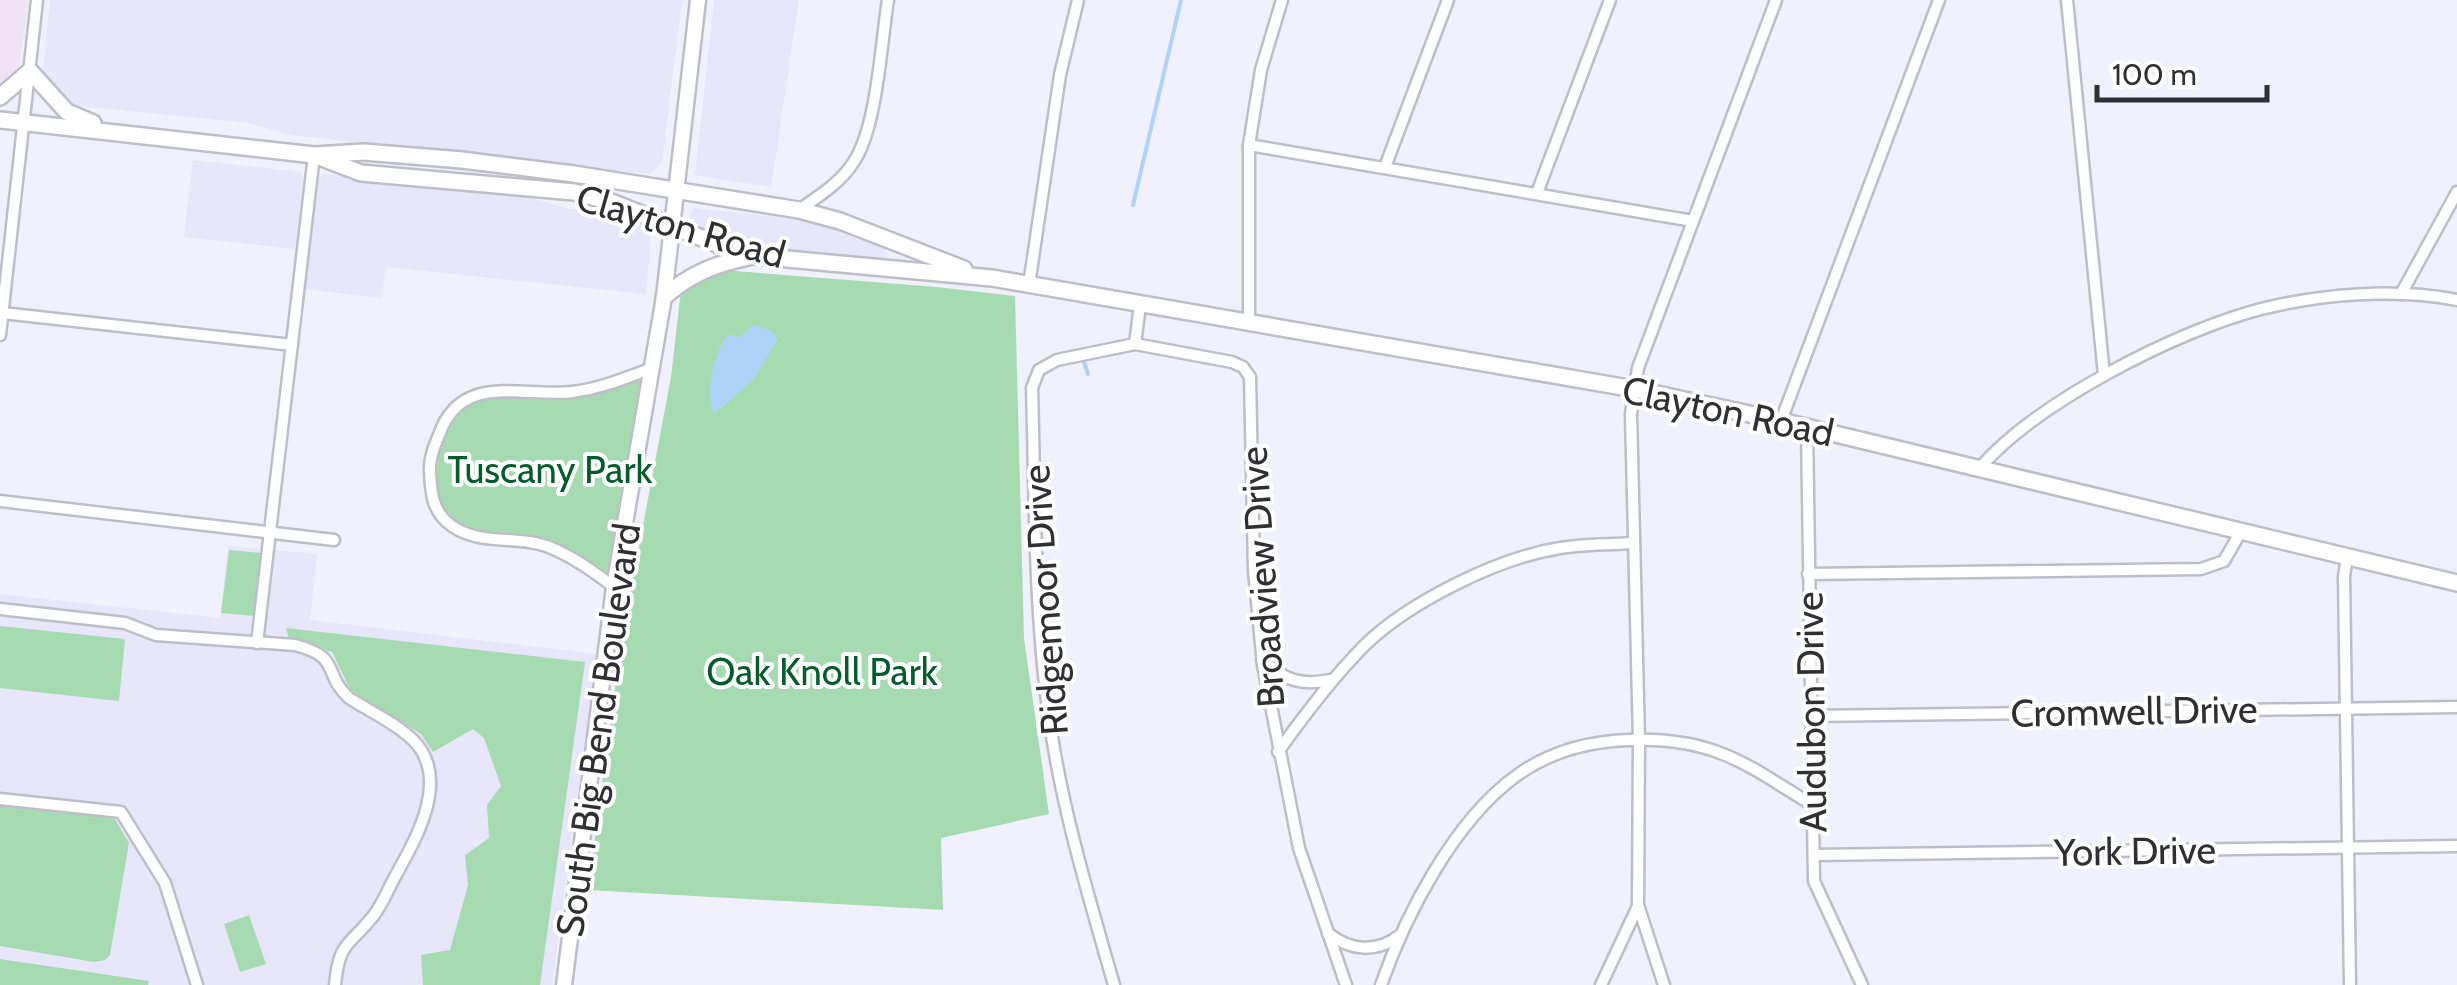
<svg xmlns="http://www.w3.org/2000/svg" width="2457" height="985" viewBox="0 0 2457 985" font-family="Cabin,sans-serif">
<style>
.built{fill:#e7e6fa}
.medical{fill:#f1e3f6}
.green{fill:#a6dbb1}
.water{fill:#afd3f8}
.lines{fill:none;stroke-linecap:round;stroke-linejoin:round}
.stream{stroke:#afd3f8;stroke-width:4}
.minor-casing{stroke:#bebec9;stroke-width:15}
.secondary-casing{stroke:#bebec9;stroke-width:19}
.primary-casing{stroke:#bebec9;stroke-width:20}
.minor{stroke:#fff;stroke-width:10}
.secondary{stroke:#fff;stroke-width:14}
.primary{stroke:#fff;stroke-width:15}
.labels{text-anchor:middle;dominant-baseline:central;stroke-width:8;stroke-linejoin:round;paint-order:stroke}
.street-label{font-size:38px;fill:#303034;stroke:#fff}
.park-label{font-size:38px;fill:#035c2a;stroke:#fff}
</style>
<rect width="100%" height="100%" fill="#f1f1fd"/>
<g class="built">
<path d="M 50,0 L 682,0 L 662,163 L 649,174 L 290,135 L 249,123 L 70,105 L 45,84 L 43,72 Z"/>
<path d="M 714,0 L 799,0 L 771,187 L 695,175 Z"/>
<path d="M 193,160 L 301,172 L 303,177 L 295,249 L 184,237 Z"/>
<path d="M 324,174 L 521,195 L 569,209 L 616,212 L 634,218 L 651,233 L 646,294 L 386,267 L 381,298 L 304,289 L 315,182 Z"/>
<path d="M 694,208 L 812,221 L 884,249 L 887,257 L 882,261 L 742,245 L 692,226 L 689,216 Z"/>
<path d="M 228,546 L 317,554 L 310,620 L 597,654 L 552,985 L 0,985 L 0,594 L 220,618 Z"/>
</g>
<path class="medical" d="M 0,0 L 28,0 L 19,70 L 0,90 Z"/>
<g class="green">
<path d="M 722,270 L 937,287 L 1015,296 L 1024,638 L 1049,814 L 941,838 L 943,910 L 588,890 L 621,642 L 671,377 L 680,298 L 682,289 Z"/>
<path d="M 653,368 L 614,587 L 589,568 L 527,544 L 452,526 L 432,504 L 429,463 L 445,418 L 485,392 L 567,393 Z"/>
<path d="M 229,550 L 263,553 L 255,616 L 221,613 Z"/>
<path d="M 0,626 L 125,639 L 119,701 L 0,688 Z"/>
<path d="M 286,628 L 585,662 L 540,985 L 423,985 L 421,955 L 450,950 L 468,885 L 465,855 L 489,838 L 487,805 L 501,786 L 484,738 L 473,729 L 433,752 L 421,734 L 351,691 L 332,652 L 289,639 Z"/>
<path d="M 0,802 L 112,814 L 129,843 L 110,955 L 105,960 L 94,962 L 0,946 Z"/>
<path d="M 249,915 L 266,964 L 240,972 L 224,924 Z"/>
<path d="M 0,959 L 149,981 L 148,985 L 0,985 Z"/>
</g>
<path class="water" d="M 754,325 L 770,330 L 778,339 L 753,380 L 714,414 C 704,389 714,357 727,335 L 740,337 Z"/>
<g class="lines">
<g class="stream">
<path d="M 1133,205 L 1181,0"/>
<path d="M 1084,362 L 1088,374"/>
</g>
<defs>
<g id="minor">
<path d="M 2067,0 L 2104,375"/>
<path d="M 1249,145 L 1693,221"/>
<path d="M 1385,167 L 1448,0"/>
<path d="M 1537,193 L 1610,0"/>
<path d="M 799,210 C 819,196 840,183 853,163 C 877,129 881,43 888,0"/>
<path d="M 1029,285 L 1060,75 L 1078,0"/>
<path d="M 2401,294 L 2457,192"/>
<path d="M 1140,305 L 1135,344 L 1232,362 L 1243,367 L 1250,377 L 1254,570 L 1263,665 L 1299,848 L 1346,985"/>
<path d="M 2,313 L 292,345"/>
<path d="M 1249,323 L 1249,145 L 1261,70 L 1282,0"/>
<path d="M 0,335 L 37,0"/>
<path d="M 1781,421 L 1939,0"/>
<path d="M 1807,428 L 1814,881 L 1862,985"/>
<path d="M 1979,469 C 2035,403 2176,331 2261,309 C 2322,294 2394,288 2457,300"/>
<path d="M 0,501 L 334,540"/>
<path d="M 2347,557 L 2344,577 L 2350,985"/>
<path d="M 1808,574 L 2201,569 L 2224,561 L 2240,533"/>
<path d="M 614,587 C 594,572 572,556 549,547 C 519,535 480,546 452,526 C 432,512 431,493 430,472 C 429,459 434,447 439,435 C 461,371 523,398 572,392 C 600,389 627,377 653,368"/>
<path d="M 0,609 L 125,623 L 156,635 L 295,645 C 342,657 322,673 349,698 C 369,711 396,723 413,740 C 451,778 417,837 396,875 C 389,887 383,903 374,915 C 350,946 339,940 335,985"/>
<path d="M 257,643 L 314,155"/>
<path d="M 1262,660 C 1284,680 1301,686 1330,680"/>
<path d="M 1811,716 L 2457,707"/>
<path d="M 1278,752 C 1305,714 1332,678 1365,645 C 1408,603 1496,559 1555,549 C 1580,544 1607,545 1632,543"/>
<path d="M 0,799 L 121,812 L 165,883 L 197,985"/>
<path d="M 1814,855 L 2457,846"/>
<path d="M 1328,933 C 1350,951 1376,953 1399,936"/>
<path d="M 1114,985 C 1088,894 1060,803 1048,709 C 1034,603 1035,495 1032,388 L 1039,370 L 1057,360 L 1135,344"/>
<path d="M 1381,985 C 1406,914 1454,821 1516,776 C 1549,752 1590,741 1630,740 C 1660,739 1692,742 1720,753 C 1753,765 1783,788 1813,805"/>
<path d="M 1601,985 L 1638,906"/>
<path d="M 1664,985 L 1638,905 L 1639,740 L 1631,414 L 1638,368 L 1776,0"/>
</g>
<path id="secondary" d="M 564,985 L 614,587 L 664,297 L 698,0"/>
<g id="primary">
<path d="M 0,97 L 30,71 L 67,112 L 93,123"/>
<path d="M 0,120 L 314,155 L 364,152 L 462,160 L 574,174 L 799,210 L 840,221 L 964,269"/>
<path d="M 314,155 L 361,173 L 574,192 L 614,203 L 722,246 L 755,256 L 992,278 L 1634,389 L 1781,421 L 2457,583"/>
<path d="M 664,297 C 690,274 715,264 749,257"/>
</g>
</defs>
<use href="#minor" class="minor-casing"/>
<use href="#secondary" class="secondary-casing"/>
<use href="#primary" class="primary-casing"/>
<use href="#minor" class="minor"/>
<use href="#secondary" class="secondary"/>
<use href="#primary" class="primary"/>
</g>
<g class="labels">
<g class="street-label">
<text transform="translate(681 226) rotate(16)">Clayton Road</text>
<text transform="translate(1728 411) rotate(12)">Clayton Road</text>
<text transform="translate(1262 577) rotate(-94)">Broadview Drive</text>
<text transform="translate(1045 600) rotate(-94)">Ridgemoor Drive</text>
<text transform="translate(2134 711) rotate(-1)">Cromwell Drive</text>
<text transform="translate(1811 712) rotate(-91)">Audubon Drive</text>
<text transform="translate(598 730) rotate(-82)">South Big Bend Boulevard</text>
<text transform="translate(2135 851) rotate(-1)">York Drive</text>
</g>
<g class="park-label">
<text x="550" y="469">Tuscany Park</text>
<text x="822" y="671">Oak Knoll Park</text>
</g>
</g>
<path d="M2097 85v15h170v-15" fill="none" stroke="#303034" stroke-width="5"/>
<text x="2112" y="85" font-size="30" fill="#303034" stroke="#ffffff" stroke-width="8" paint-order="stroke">100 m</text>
</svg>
